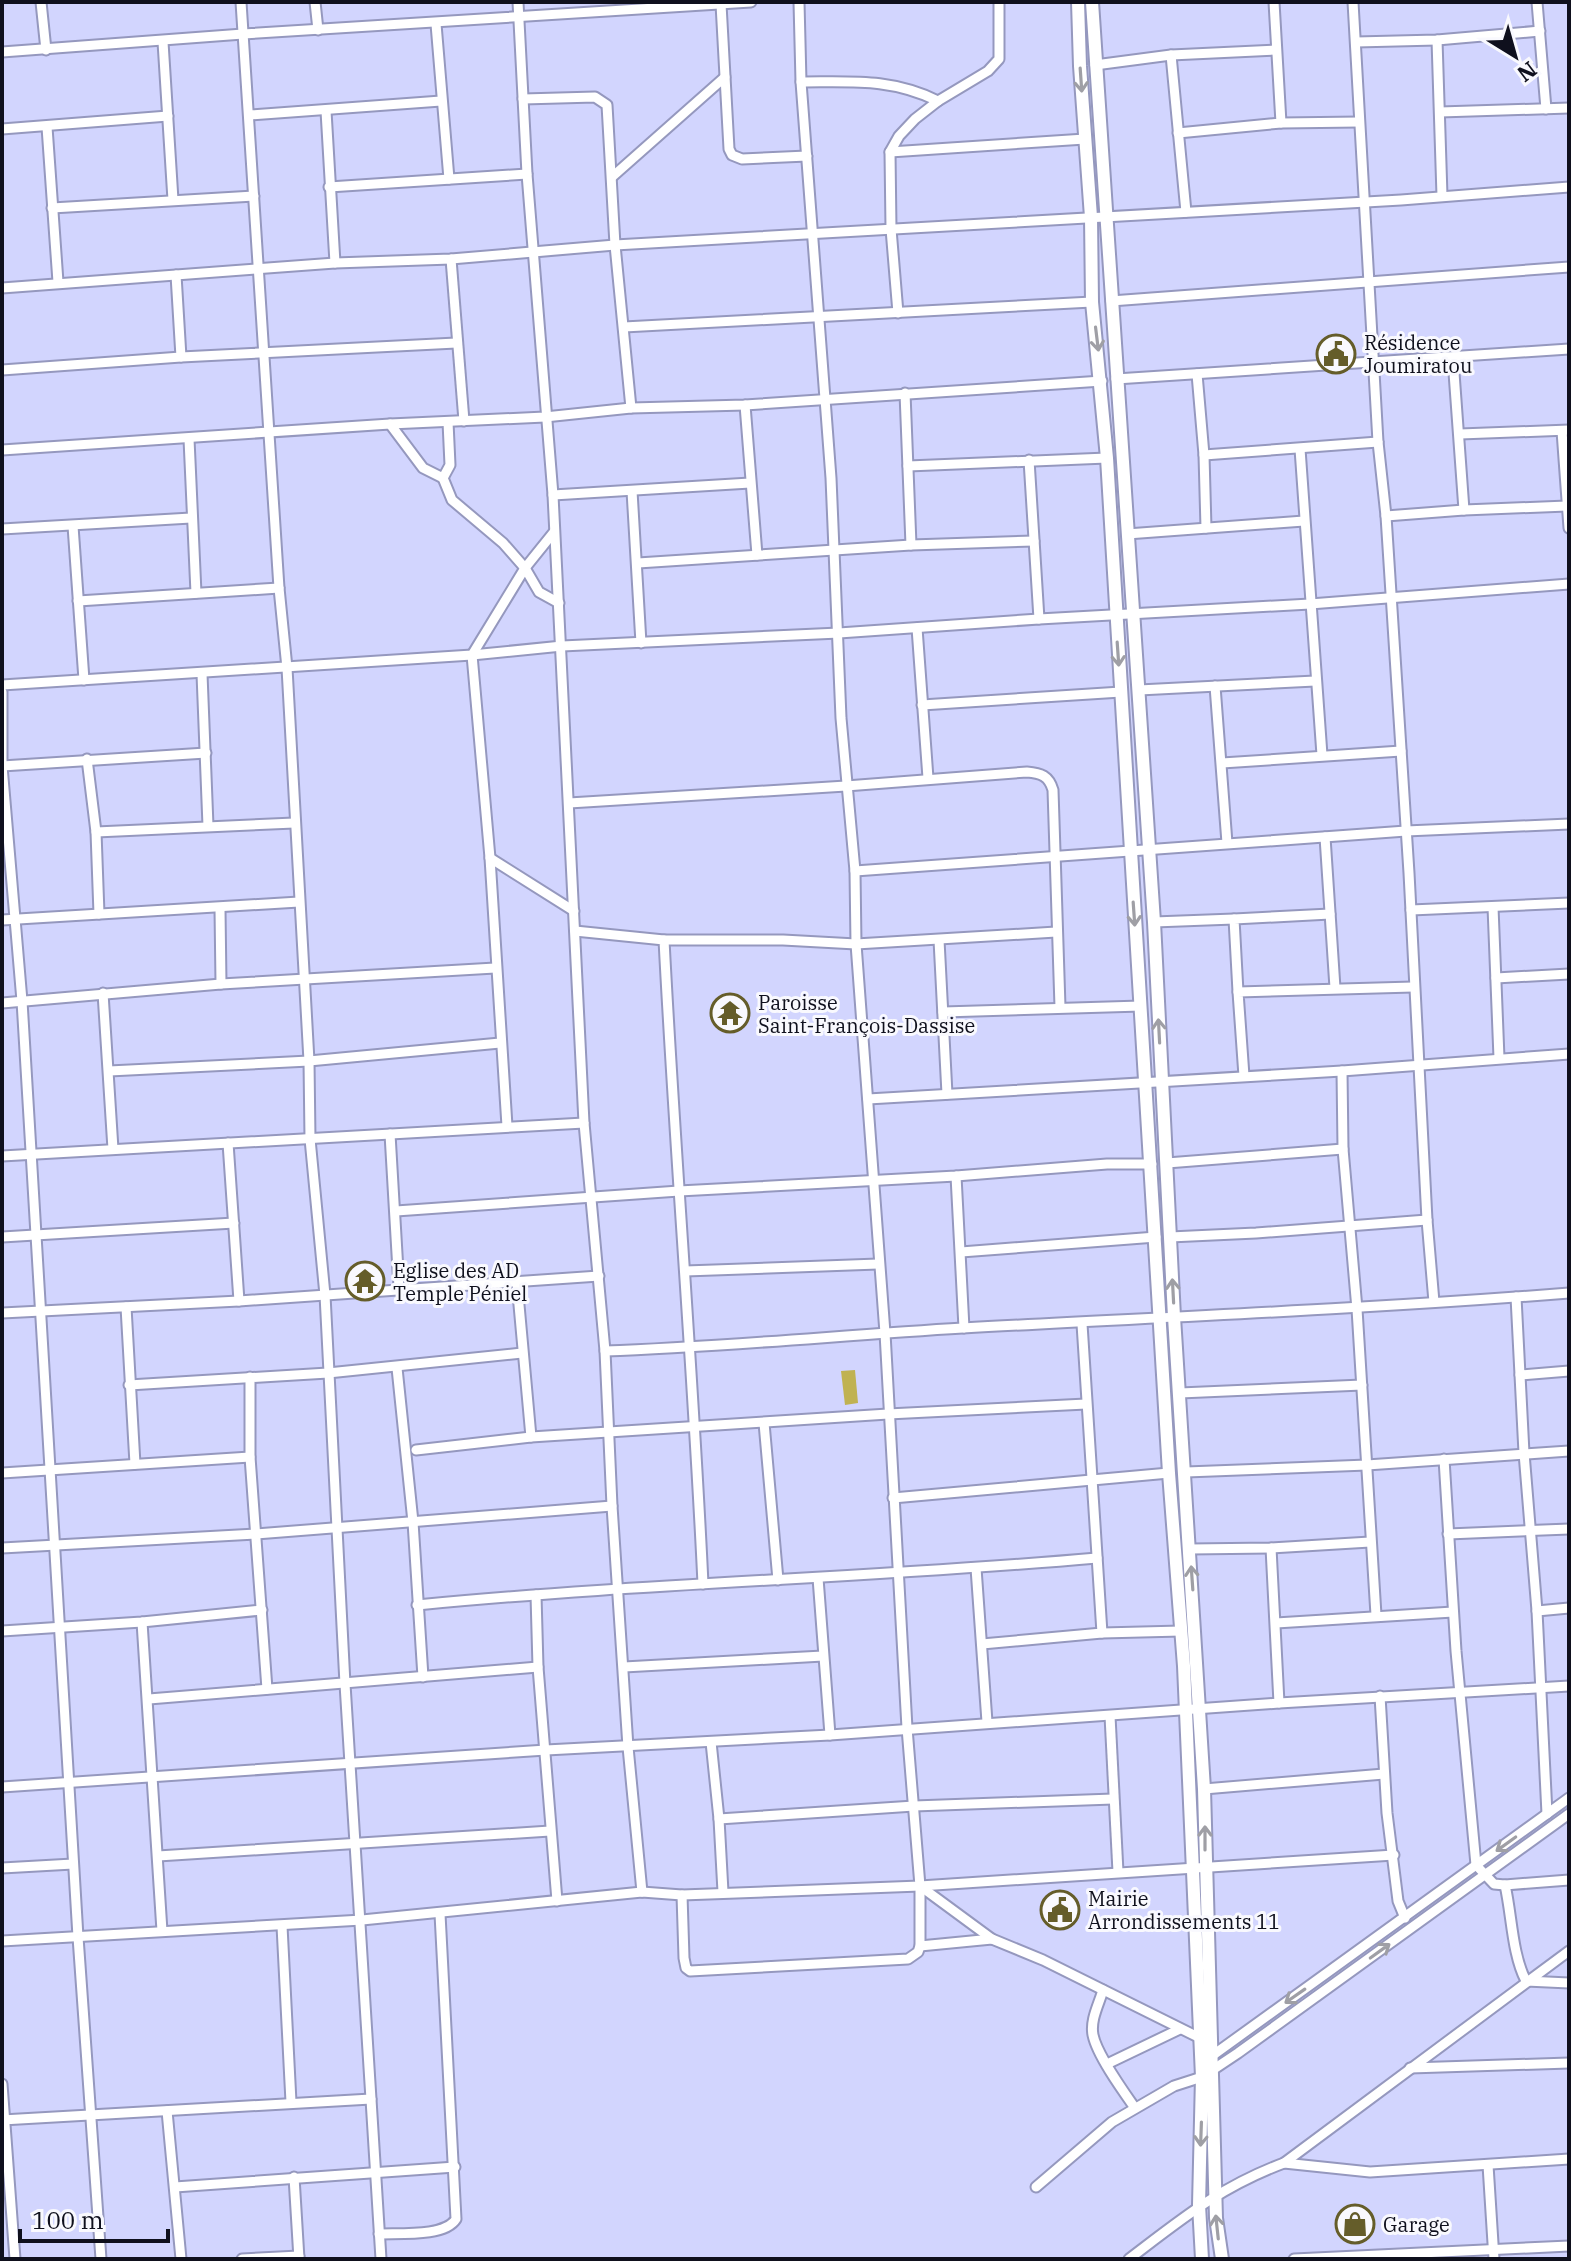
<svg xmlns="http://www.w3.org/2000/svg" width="1571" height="2261" viewBox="0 0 1571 2261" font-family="'IBM Plex Serif',serif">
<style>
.green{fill:#c0b252}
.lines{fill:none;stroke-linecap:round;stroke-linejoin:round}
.minor-casing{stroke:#9598be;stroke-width:13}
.major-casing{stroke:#9598be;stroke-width:16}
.minor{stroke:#fff;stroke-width:9}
.major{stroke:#fff;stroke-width:12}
.oneway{stroke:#9f9fa5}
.labels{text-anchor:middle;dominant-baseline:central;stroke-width:6;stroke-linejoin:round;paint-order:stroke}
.poi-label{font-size:20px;fill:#0f101d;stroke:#f9f9fe;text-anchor:start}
</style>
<rect width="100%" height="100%" fill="#d2d5fe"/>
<path class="green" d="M 855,1370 L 858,1403 L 845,1405 L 841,1371 Z"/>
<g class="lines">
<defs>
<g id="minor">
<path d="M 41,2 L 46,50"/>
<path d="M 241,2 L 279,588 L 287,668 L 309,1061 L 310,1139 L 325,1295 L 345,1684 L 381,2259"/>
<path d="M 315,2 L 318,30"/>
<path d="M 518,2 L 527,174 L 553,495 L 584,1123 L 605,1351 L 612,1506 L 628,1747 L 642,1892"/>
<path d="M 1274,2 L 1281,123"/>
<path d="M 1353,2 L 1378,442 L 1386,516 L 1409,873 L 1427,1220 L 1434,1302"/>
<path d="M 1537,2 L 1546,109"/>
<path d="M 721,4 L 729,149 L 732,155 L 742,159 L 807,156"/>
<path d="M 436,24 L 449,179"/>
<path d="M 1437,40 L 1442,196"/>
<path d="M 163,42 L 173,200"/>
<path d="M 1356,42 L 1437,40 L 1540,31"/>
<path d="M 2,52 L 243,34 L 751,2"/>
<path d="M 1171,55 L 1186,212"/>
<path d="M 1095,65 L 1171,55 L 1276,50"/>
<path d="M 801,82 C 852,82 891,78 938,101"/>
<path d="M 523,99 L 595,97 L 607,105 L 615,245 L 631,408"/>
<path d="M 326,111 L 335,263"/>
<path d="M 1440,112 L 1569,108"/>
<path d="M 250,115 L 441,101"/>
<path d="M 47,127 L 58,282"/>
<path d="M 2,129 L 168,116"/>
<path d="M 1178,133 L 1281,123 L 1359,122"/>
<path d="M 890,152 L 1085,139"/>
<path d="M 612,177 L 725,77"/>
<path d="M 329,187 L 527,174"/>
<path d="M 52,208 L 254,196"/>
<path d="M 451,259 L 464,421"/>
<path d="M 176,275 L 181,357"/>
<path d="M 2,288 L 335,263 L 451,259 L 615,245 L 1401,200 L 1569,187"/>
<path d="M 1111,301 L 1569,267"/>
<path d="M 898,313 L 891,229 L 890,152 L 899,136 L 915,119 L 938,101 L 988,71 L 999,59 L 999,2"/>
<path d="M 624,327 L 1092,302"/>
<path d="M 1453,359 L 1464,510"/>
<path d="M 2,370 L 181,357 L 456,343"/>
<path d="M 1197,374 L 1204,455 L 1206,528"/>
<path d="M 1116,379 L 1569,349"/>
<path d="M 905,393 L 911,545"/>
<path d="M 745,405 L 757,555"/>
<path d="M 390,424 L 423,468 L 443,478 L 450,465 L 448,422"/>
<path d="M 1562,431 L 1569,528"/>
<path d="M 1460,434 L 1569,430"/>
<path d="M 189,439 L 196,593"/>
<path d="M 1300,449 L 1322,755"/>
<path d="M 2,450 L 390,424 L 545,417 L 631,408 L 745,405 L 1102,381"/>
<path d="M 1204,455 L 1378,442"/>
<path d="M 1029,460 L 1039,619"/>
<path d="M 908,466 L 1107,458"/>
<path d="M 443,478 L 452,500 L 503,543 L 525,568 L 539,592 L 559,603"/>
<path d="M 632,491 L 641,643"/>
<path d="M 553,495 L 750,483"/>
<path d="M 1386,516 L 1464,510 L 1567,506"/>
<path d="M 73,526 L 84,680"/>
<path d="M 2,529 L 191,518"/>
<path d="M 1127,534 L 1304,521"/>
<path d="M 638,563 L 911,545 L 1034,541"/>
<path d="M 78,601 L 279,588"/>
<path d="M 917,628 L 928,778"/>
<path d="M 202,674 L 208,826"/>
<path d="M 2,685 L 472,655 L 562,646 L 839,633 L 1039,619 L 1310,604 L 1569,584"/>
<path d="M 1215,686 L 1227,843"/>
<path d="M 1139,690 L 1315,681"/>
<path d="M 2,692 L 2,766 L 22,1001 L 78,1937 L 101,2259"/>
<path d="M 922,705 L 1121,692"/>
<path d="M 87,759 L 96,832 L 99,914"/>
<path d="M 1222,763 L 1401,751"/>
<path d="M 2,766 L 206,753"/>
<path d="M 569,803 L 846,786 L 1027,772 C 1041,773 1049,776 1053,790 L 1060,1007"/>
<path d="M 96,832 L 294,823"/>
<path d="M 1325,837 L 1335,988"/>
<path d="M 490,858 L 574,911"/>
<path d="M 855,871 L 1406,831 L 1569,824"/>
<path d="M 1493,907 L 1499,1058"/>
<path d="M 220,909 L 221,984"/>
<path d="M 1411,910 L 1569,903"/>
<path d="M 2,920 L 299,902"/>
<path d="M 1154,922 L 1234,919"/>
<path d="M 575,931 L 664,940 C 675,1155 693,1369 703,1584"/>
<path d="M 664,940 L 783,940 L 856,944 L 1056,932"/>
<path d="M 939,940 L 947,1094"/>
<path d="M 1496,978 L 1569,974"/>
<path d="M 1238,992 L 1234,919 L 1330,914"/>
<path d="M 103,993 L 113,1149"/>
<path d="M 2,1003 L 221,984 L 495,968"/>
<path d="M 943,1012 L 1141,1006"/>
<path d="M 109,1071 L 309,1061 L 500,1043"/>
<path d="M 1342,1071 L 1343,1149 L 1357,1309 L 1376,1615"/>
<path d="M 1244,1076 L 1238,992 L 1413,987"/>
<path d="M 868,1099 L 1342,1071 L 1569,1054"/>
<path d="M 507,1126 L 490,858 L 472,655 L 525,568 L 554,532"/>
<path d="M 390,1134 L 399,1288"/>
<path d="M 228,1143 L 239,1301"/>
<path d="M 2,1156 L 584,1123"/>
<path d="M 1167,1163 L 1343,1149"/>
<path d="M 956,1176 L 964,1328"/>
<path d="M 396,1211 L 679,1191 L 956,1176 L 1107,1164 L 1152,1164"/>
<path d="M 2,1237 L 234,1223"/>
<path d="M 1170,1237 L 1256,1233 L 1427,1220"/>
<path d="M 961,1252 L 1156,1237"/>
<path d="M 685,1271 L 878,1264"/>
<path d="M 517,1283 L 531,1437"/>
<path d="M 1516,1297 L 1524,1453 L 1537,1611 L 1547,1814"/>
<path d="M 126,1307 L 135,1464"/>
<path d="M 2,1313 L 239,1301 L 599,1276"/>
<path d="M 1082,1324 L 1102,1633"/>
<path d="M 605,1351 C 724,1347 843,1335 963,1328 C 1165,1317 1367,1309 1569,1293"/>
<path d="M 397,1368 L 413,1522 L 423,1677"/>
<path d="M 1520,1375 L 1569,1371"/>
<path d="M 250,1377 L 250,1457 L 267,1689"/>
<path d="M 129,1385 L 328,1373 L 522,1353"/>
<path d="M 1180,1393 L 1362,1385"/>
<path d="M 764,1423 L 778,1580"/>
<path d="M 416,1450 L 531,1437 L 888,1414 L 1086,1404"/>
<path d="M 1444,1459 L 1456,1651 L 1476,1865 L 1494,1884 L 1505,1885 L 1569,1880"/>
<path d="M 1186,1472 L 1367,1465 L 1569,1451"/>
<path d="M 2,1473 L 250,1457"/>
<path d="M 893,1498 L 1169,1473"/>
<path d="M 1448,1534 L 1569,1529"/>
<path d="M 2,1548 L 256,1534 L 612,1506"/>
<path d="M 1271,1548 L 1279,1703"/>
<path d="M 1190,1549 L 1271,1548 L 1370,1542"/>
<path d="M 976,1568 L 987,1722"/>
<path d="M 818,1578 L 830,1735"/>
<path d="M 536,1595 L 538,1667 L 557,1901"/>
<path d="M 417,1605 C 643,1583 870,1578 1097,1558"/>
<path d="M 1537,1611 L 1569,1608"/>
<path d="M 142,1622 L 162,1931"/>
<path d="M 1276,1623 L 1453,1612"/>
<path d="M 2,1631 L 142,1622 L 262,1610"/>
<path d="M 982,1644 L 1102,1633 L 1181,1631"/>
<path d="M 624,1667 L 823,1656"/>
<path d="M 1380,1696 L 1387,1813 L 1398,1901 L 1405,1918"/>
<path d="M 149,1699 L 538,1667"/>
<path d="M 1110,1716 L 1118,1872"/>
<path d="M 711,1742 L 719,1819 L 723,1892"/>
<path d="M 2,1787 L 546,1750 L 830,1735 L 1279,1703 L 1569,1686"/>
<path d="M 1204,1789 L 1384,1774"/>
<path d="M 719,1819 L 914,1806 L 1113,1799"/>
<path d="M 158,1856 L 550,1831"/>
<path d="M 2,1868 L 73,1864"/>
<path d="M 1505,1885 C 1512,1916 1512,1954 1526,1981 L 1569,1983"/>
<path d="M 920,1886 L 992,1939 L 1043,1960 L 1200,2038"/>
<path d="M 682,1895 L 684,1958 L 686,1968 L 690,1971 L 908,1959 L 918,1952 L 920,1946 L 920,1886 L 907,1728 L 885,1333 L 856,944 L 855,871 L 841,718 L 831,478 L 801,82 L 799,2"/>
<path d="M 282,1926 L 291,2102"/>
<path d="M 2,1941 L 362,1920 L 642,1892 L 682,1895 L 920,1886 L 1394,1855"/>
<path d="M 920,1946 L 992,1939"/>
<path d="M 1103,1990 C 1099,2004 1090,2020 1093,2035 C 1097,2055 1123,2091 1135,2108"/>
<path d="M 1209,2058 L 1569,1798"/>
<path d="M 1107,2064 L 1180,2029"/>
<path d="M 1410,2068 L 1569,2063"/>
<path d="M 2,2084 L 15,2259"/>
<path d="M 167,2111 L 181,2259"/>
<path d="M 2,2120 L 371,2099"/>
<path d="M 1284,2163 L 1370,2172 L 1569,2159"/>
<path d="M 1488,2165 L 1494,2259"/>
<path d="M 294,2177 L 299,2259"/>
<path d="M 175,2187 L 455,2167"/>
<path d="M 1036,2187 L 1112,2122 L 1174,2086 L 1202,2077 L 1238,2053 L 1569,1814"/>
<path d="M 379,2234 C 399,2233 445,2237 456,2219 L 440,1914"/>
<path d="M 242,2259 L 299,2256"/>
<path d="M 1129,2259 C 1183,2218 1220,2187 1284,2163 L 1569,1951"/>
<path d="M 1294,2259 L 1569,2246"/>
</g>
<g id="major">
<path d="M 1078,2 L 1080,66 L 1091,217 L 1092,302 L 1107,458 L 1169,1473 L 1184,1666 L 1202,2077 L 1199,2205 L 1202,2259"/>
<path d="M 1092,2 L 1154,922 L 1174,1317 L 1204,1789 L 1216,2218 L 1222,2259"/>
</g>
</defs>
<use href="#minor" class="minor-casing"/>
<use href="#major" class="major-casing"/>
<use href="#minor" class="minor"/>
<use href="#major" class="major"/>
</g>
<defs><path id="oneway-shaft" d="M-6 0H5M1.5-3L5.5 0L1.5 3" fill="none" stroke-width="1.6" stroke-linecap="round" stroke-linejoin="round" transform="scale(2)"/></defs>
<g class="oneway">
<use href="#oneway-shaft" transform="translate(1081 80) rotate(86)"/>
<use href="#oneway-shaft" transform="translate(1097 339) rotate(83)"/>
<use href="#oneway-shaft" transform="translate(1118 654) rotate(86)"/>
<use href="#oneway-shaft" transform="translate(1134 914) rotate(86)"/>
<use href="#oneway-shaft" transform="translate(1159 1031) rotate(-93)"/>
<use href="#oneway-shaft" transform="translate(1173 1291) rotate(-93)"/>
<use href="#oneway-shaft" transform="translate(1192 1578) rotate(-94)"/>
<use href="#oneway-shaft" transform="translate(1205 1838) rotate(-90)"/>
<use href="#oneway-shaft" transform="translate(1506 1844) rotate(144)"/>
<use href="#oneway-shaft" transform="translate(1380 1951) rotate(-36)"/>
<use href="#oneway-shaft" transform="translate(1295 1996) rotate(145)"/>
<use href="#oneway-shaft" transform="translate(1201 2134) rotate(92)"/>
<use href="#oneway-shaft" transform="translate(1217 2227) rotate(-96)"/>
</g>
<defs>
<symbol id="civic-ring" viewBox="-11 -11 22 22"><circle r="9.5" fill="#f9f9fe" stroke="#655d2a" stroke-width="1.5"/><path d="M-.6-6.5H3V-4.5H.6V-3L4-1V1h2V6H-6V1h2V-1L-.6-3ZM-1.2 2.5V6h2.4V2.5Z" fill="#655d2a"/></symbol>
<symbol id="temple-ring" viewBox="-11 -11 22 22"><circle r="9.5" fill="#f9f9fe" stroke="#655d2a" stroke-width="1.5"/><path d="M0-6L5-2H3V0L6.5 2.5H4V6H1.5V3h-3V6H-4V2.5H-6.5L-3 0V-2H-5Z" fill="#655d2a"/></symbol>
<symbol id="shop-ring" viewBox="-11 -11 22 22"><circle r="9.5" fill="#f9f9fe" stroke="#655d2a" stroke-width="1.5"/><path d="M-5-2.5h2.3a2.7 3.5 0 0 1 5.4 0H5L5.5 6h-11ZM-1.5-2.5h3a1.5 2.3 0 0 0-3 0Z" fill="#655d2a"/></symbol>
</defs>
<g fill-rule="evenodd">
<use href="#civic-ring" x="1314" y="332" width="44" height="44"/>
<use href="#temple-ring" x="708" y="991" width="44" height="44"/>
<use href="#temple-ring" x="343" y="1259" width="44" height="44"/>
<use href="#civic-ring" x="1038" y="1888" width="44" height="44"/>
<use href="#shop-ring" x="1333" y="2202" width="44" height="44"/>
</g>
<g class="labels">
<g class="poi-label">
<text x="1364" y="342">Résidence<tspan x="1364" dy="23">Joumiratou</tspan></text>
<text x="758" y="1002">Paroisse<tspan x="758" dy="23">Saint-François-Dassise</tspan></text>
<text x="393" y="1270">Eglise des AD<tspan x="393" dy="23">Temple Péniel</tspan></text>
<text x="1088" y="1898">Mairie<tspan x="1088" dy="23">Arrondissements 11</tspan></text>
<text x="1383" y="2224">Garage</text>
</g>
</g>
<rect width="1571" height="2261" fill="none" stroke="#0f101d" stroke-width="8"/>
<g transform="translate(1515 56) rotate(143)" stroke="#f9f9fe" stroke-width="6" paint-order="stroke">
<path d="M0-6L14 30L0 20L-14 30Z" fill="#0f101d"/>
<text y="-12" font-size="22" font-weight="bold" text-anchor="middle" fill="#0f101d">N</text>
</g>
<path d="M20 2229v12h148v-12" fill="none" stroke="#0f101d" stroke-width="4"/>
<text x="32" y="2229" font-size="24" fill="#0f101d" stroke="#f9f9fe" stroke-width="6" paint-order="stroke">100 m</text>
</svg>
